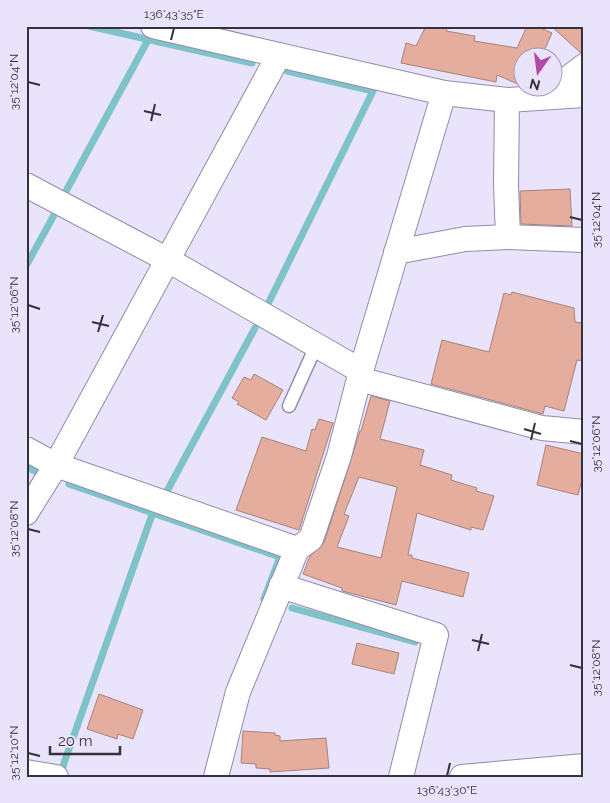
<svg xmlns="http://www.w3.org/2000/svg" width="610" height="803" viewBox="0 0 610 803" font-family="Raleway,sans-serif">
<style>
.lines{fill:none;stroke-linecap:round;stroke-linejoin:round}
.stream{stroke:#7fc3ca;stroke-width:7}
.building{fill:#e5ad9d;stroke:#a4847b;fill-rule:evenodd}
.service-casing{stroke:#938ca8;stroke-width:15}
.minor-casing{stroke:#938ca8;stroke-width:26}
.service{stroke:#fff;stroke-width:12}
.minor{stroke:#fff;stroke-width:24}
.ticks{fill:none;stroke:#34323d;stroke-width:2}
.neatline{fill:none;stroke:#34323d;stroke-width:2}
.ticks-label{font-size:12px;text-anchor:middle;fill:#34323d}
</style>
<rect width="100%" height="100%" fill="#e9e3fb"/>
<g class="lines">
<g class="stream">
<path d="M 89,26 L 252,63"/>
<path d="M 65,193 L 148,40"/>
<path d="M 26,266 L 54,215"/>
<path d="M 268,304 L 373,91 L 287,71"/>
<path d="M 26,467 L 35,471"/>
<path d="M 69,484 L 280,557 L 264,599"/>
<path d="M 167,491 L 255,328"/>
<path d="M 292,608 L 415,642"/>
<path d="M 63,766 L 153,512"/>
</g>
</g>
<g class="building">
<path d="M 426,26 L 449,26 L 446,31 L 475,36 L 474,41 L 517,48 L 527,26 L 536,26 L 552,33 L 541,58 L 522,58 L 522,85 L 520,85 L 497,75 L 496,82 L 401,63 L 406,43 L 416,46 Z"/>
<path d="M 551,26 L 584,26 L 584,52 L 581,53 Z"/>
<path d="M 570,189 L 572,226 L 521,224 L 520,191 Z"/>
<path d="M 512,292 L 574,308 L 575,322 L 584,323 L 584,361 L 577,360 L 564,411 L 545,406 L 543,414 L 431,384 L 442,340 L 489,352 L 504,293 L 511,295 Z"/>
<path d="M 254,374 L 283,390 L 266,420 L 237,404 L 239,402 L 232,398 L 244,377 L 251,380 Z"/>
<path d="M 371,396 L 390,401 L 380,439 L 424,450 L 420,465 L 452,475 L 451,480 L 477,488 L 476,491 L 494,496 L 483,530 L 471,527 L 471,530 L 417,513 L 408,555 L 412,555 L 412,558 L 469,573 L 463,597 L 402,581 L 396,605 L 342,591 L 342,588 L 303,574 L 310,556 L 324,543 L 360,431 L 361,431 ZM 359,477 L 397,487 L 381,558 L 337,547 L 349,516 L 344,514 Z"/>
<path d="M 319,419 L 333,423 L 299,530 L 236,510 L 262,437 L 306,451 L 312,429 L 315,430 Z"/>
<path d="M 546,445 L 584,454 L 584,472 L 578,495 L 537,485 Z"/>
<path d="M 357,643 L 399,653 L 394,674 L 352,664 Z"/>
<path d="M 99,694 L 143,710 L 133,739 L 118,734 L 117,739 L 87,729 Z"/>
<path d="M 243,731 L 275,733 L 275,735 L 280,736 L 280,741 L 326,738 L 329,768 L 270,772 L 270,769 L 256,768 L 256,764 L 241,763 Z"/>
</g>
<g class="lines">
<defs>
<path id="service" d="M 289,406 L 316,346"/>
<g id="minor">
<path d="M 153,26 L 444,93 L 507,100 L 584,95"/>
<path d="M 543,97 L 584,66"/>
<path d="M 507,100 L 506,185 L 508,237 L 584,240"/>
<path d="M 26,185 L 168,260 L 361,371"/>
<path d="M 396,252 L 465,239 L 508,237"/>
<path d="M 359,379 L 542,428 L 584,432"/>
<path d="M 26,449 L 56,465 L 297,549"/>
<path d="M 26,513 L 56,465 L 279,55"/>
<path d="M 281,586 L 436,635 L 401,777"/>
<path d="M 26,772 L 56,777"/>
<path d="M 216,777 L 238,692 L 297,549 L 311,539 L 339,456 L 361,371 L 444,93"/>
<path d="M 462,777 L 584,766"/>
</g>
</defs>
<use href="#service" class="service-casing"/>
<use href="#minor" class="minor-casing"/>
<use href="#service" class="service"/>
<use href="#minor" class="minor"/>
</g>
<path class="ticks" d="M 171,40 L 174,28M 28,82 L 40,85M 144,111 L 161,115M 151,121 L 155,104M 570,217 L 582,220M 28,305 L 40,309M 92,322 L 109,326M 98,332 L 103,315M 524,429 L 541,434M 531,440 L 535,423M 570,441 L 582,444M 28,529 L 40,532M 472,640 L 489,644M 478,651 L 482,634M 570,665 L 582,668M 28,753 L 40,756M 447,776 L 450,763"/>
<rect width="610" height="803" fill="none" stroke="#e9e3fb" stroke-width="55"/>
<g transform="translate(538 72) rotate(194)"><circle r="24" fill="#e9e3fb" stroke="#a19caf"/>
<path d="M0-4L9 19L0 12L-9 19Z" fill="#b449aa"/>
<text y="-8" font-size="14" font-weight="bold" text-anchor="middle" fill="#34323d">N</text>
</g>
<path d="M50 746v8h70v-8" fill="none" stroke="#34323d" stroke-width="2.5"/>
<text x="58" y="746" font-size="15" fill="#34323d" stroke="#e9e3fb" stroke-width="4" paint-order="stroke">20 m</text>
<rect x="28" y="28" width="554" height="748" class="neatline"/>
<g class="ticks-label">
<text x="174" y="18">136°43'35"E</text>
<text transform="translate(14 82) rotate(-90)" y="4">35°12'04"N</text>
<text transform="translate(596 220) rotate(-90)" y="4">35°12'04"N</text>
<text transform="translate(14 305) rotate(-90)" y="4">35°12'06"N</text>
<text transform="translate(596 444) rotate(-90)" y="4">35°12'06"N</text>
<text transform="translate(14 529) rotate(-90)" y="4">35°12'08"N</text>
<text transform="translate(596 668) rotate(-90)" y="4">35°12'08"N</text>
<text transform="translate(14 753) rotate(-90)" y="4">35°12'10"N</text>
<text x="447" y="794">136°43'30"E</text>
</g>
</svg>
